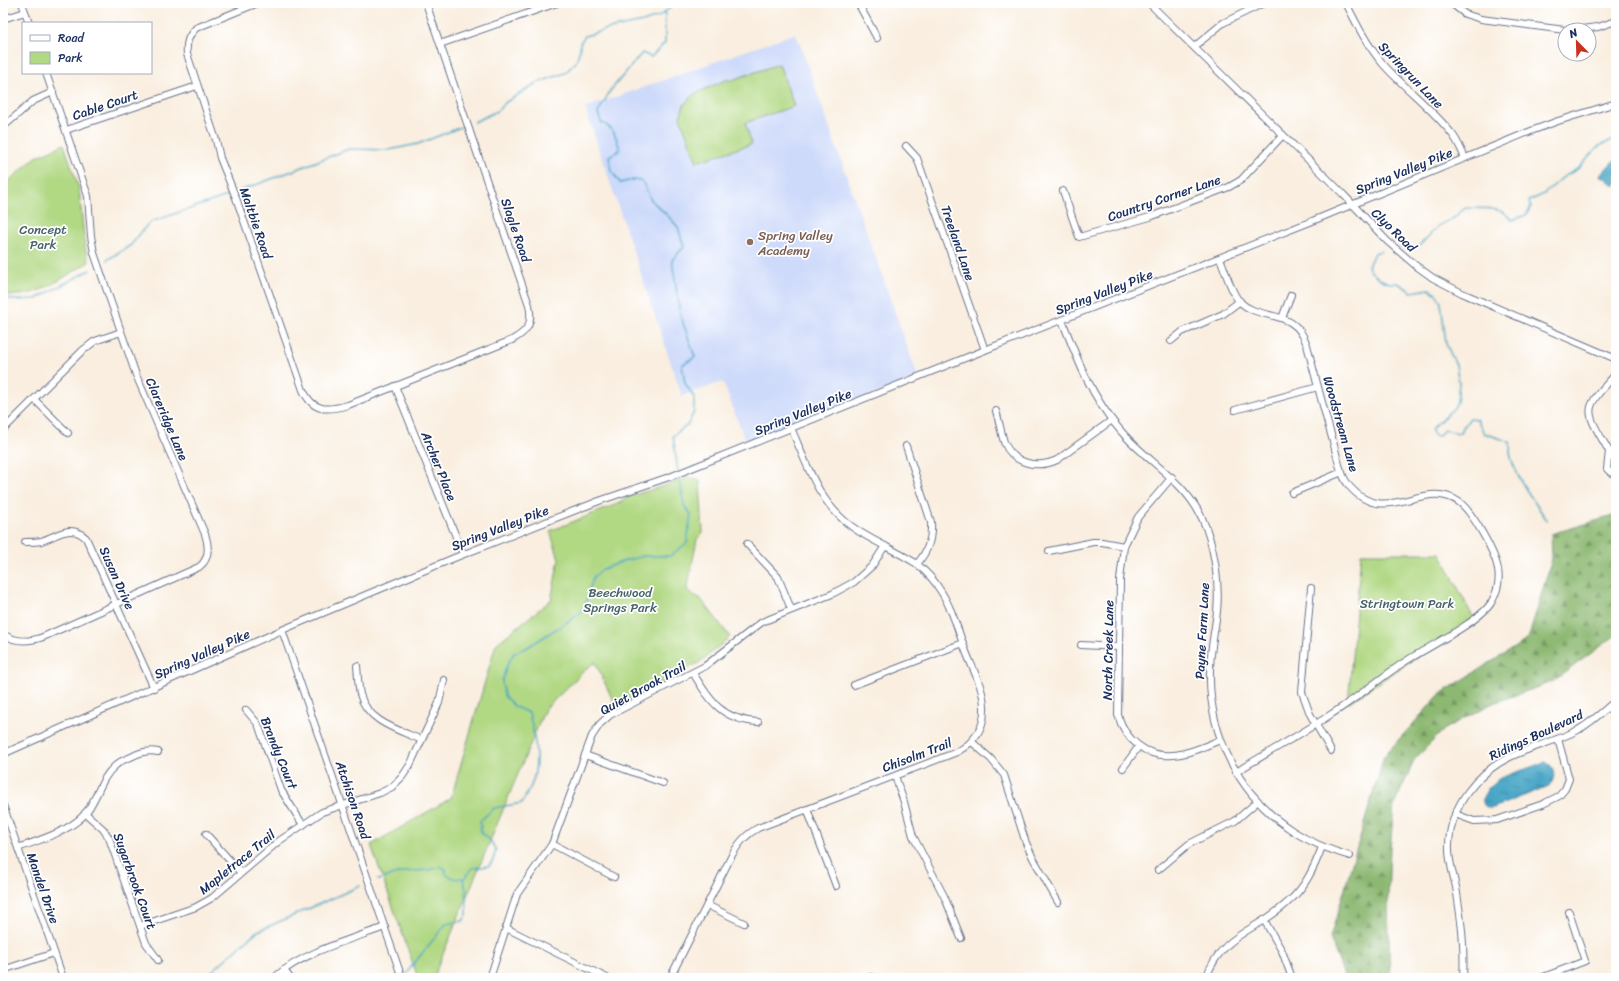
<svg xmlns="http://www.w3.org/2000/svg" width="1619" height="981" viewBox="0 0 1619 981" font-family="Sriracha,sans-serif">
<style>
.built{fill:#cedafa}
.green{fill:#b1d883;stroke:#668470}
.forest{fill:url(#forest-firs);stroke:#547468}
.water{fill:url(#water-ripples);stroke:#316a92}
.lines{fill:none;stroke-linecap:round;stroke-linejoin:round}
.stream{stroke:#47a6c6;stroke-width:1.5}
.minor-casing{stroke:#69728b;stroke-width:8}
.minor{stroke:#fff;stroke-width:6}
.education-dot{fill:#8d6e63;stroke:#fff;stroke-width:1.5}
.labels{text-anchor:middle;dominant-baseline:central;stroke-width:3.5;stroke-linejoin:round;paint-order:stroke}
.street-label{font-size:13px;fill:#1b2f5e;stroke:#fff}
.park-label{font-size:13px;fill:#486269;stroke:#fff}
.education-label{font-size:13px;fill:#785e54;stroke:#fff;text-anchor:start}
</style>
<defs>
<pattern id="forest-firs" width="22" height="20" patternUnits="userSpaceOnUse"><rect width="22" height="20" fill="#8cb871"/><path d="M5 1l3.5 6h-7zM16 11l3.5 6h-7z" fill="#729660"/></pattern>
<pattern id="water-ripples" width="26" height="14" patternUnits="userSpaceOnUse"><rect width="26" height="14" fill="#47a6c6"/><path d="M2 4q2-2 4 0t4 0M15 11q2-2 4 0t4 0" fill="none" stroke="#3a88a4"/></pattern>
</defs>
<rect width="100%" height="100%" fill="#fff"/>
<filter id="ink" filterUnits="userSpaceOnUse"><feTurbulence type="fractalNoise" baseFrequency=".025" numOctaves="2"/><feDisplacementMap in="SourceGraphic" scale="8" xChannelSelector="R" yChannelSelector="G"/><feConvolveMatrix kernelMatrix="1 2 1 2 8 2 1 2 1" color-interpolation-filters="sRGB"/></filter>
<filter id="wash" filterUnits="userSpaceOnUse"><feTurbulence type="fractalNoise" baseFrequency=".012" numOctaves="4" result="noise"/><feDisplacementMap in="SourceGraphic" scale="16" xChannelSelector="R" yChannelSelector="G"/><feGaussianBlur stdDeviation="0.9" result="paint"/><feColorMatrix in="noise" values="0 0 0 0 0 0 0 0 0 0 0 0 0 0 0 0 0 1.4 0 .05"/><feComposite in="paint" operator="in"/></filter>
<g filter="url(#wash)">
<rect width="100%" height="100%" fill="#f9eedf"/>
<path class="built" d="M 796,33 L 918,377 L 747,445 L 723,382 L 682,396 L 585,108 Z"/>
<g class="green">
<path d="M 779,64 L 794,106 L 745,123 L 752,144 L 697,162 L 680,117 L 684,105 L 694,94 L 728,79 L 729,81 Z"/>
<path d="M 64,144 L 79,189 L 85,247 L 89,262 C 63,277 35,301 3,294 L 3,186 L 36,157 Z"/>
<path d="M 691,477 L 700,481 L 703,533 L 697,539 L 687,591 L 701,599 L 730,637 L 700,662 L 616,707 L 595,662 L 586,669 L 545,709 L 433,978 L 418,978 L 371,845 L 451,798 L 496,644 L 551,600 L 559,559 L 550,531 L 622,502 L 625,498 Z"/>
<path d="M 1361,553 L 1440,553 L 1474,619 L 1348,703 Z"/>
</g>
<path class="forest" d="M 1616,515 L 1616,635 L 1552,682 L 1491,704 L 1445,729 L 1415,759 L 1394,805 L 1390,850 L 1388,898 L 1390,978 L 1345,978 L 1330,938 L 1384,756 L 1440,694 L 1528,639 L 1552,559 L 1551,534 Z"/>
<g class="water">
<path d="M 1616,158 L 1616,185 L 1612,185 L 1607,179 L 1600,177 L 1601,174 Z"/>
<path d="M 1545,762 C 1556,766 1556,779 1549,786 L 1493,808 L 1488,808 L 1484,805 L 1482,799 L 1488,788 L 1500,778 Z"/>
</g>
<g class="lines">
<g class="stream">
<path d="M 665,12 L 665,43 L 651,57 L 642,53 L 610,91 L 598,113 L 601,122 C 615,129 616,136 620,150 L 609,156 L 611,170 L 620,183 L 633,180 L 642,181 L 651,200 L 668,216 L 678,227 L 684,247 L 672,260 L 680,314 L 695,357 L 682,365 L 685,383 L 694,397 L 694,412 L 688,424 L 673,436 L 678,472"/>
<path d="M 474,122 L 497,111 L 506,102 L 537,83 L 565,73 L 576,62 L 580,49 L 580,43 L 585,36 L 608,29 L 643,22 L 660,16 L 676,3"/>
<path d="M 240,191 L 349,149 L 389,150 L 418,144 L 461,127"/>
<path d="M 1400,248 L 1412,249 L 1420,245 L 1438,226 L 1454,218 L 1464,208 C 1482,209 1500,205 1512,220 L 1526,215 L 1531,207 L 1529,201 L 1531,200 L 1544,194 L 1562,178 L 1579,168 L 1599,146 L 1616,139"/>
<path d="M 1381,251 L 1374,253 L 1368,266 L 1370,271 L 1380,279 L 1389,283 L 1398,283 L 1412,292 L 1429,289 L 1436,293 L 1441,303 L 1446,344 L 1456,365 L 1459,383 L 1457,402 L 1454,408 L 1432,428 L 1432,432 L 1435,436 L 1438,436 L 1444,430 L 1459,433 L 1470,418 L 1477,419 L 1484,433 L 1510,442 C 1511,448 1509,452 1511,457 C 1517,480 1534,501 1547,520"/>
<path d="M 107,260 L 131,245 L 147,225 L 151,222 L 230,195"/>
<path d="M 3,297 L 16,300 L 36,299 L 90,270"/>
<path d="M 378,880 L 404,872 L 428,870 L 441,867 L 446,869 L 446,874 C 452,879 456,879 463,878"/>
<path d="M 207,978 L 211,972 L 256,932 L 360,886"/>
<path d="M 405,978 L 411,967 L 446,924 L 463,921 L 467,914 L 466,889 L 463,880 L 472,868 L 489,866 L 493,860 L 496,850 L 490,840 L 481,832 L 480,821 L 494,808 L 522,803 C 525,797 528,792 531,786 C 540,765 535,735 529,713 L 515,707 L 504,696 L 502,682 L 506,667 L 514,653 L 528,647 L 578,615 L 585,606 L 593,577 L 603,569 L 624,561 L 644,556 L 670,556 L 687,543 L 691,514 L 684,506 L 679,476"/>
</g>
</g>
</g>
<g filter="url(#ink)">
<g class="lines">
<defs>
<g id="minor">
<path d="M 22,3 L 29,23"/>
<path d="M 258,3 L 196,28 C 188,36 186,43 187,54 L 216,140 L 220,158 L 236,198 L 303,390 C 313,412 327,411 348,405 L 512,340 C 528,331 533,324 529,305 L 426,3"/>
<path d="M 858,3 L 877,38"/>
<path d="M 1149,3 L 1343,194 L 1387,241 L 1415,265 L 1433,278 L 1462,293 L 1616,359"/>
<path d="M 1346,3 C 1357,25 1367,45 1383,64 C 1404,88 1432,108 1452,134 C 1458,141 1461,150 1465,158"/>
<path d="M 1451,3 L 1465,14 L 1481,19 L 1565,30"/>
<path d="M 3,19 L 25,12"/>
<path d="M 1573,30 L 1598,27 L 1616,21"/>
<path d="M 440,44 L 557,3"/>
<path d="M 1194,47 L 1223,23 L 1264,3"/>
<path d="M 3,127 L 33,101 L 53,92"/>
<path d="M 66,130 L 197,86"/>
<path d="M 906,146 L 917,158 L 985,350"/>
<path d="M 1063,191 L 1079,237 L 1150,217 L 1229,187 L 1241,180 L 1283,135"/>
<path d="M 1220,258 C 1225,270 1231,292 1239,301 C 1261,323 1294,306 1307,345 C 1315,376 1323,407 1332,438 C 1337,454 1339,474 1350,487 C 1386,528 1424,477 1459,502 C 1472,511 1496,554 1498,570 C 1500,581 1497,593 1491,603 C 1479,622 1428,647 1406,661 C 1381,677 1359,697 1333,713 C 1302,734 1268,752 1236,772"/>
<path d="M 1282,318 L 1291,295"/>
<path d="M 1062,320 C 1077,359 1092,398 1120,430 C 1146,461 1184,480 1202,518 C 1214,544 1220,583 1217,611 C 1215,631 1210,650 1210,670 C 1208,734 1239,796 1293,831 C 1311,843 1330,850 1350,856"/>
<path d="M 1171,341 L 1182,332 L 1223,314 L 1240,301"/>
<path d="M 395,386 L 463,554"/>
<path d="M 34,399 L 68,433"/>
<path d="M 1235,410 L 1318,387"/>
<path d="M 996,411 C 999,421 1001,432 1004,442 C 1013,464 1037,469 1057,460 L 1112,420"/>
<path d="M 3,430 L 82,351 L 95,341 L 121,332"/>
<path d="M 906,446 L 931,522 C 932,539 928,551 917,564"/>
<path d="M 1609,451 C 1584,408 1582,411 1616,374"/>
<path d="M 1616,462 L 1609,451 L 1607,469 L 1610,472 L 1614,474 L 1616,473"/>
<path d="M 1172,477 L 1138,517 L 1124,546 L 1120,580 L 1118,715 C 1125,740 1147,758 1173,755 C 1189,754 1205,746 1220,740"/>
<path d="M 1292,493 L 1342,472"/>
<path d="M 25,542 C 31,542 36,542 41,541 C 58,536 70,523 86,538 L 154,688"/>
<path d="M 747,544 L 778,577 L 791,609"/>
<path d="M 1049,551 L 1093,542 L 1102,542 L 1124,546"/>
<path d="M 1311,588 L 1302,692 L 1310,714 L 1331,751"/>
<path d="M 282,630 L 402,978"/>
<path d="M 3,634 C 16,643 29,642 43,637 L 199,567 C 210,559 209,546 205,534 L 136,375 L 94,253 L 91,236 L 88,196 L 46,73"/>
<path d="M 1081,645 L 1118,647"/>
<path d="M 357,666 C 358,675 358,685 360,694 C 367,722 399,730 422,740"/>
<path d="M 693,673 C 710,701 722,720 758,722"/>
<path d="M 854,685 L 963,643"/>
<path d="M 246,710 L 258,724 L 281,790 L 303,825"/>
<path d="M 972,742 L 991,759 L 1004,775 L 1026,843 L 1033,858 L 1058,902"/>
<path d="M 3,754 L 282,630 L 454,558 L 599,501 L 672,476 L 985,350 L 1310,222 L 1531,131 L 1558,121 L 1616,103"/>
<path d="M 585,755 L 663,783"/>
<path d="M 1123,768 L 1139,746"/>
<path d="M 895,776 L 904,802 L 913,836 L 945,898 L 961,938"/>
<path d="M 3,805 L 63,978"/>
<path d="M 807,809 L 836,886"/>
<path d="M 85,813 L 103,829 L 109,838 L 146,943 L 158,960"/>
<path d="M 1455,814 L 1474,821 L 1497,820 L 1543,804 L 1559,796 L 1565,789 L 1569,779 L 1558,739"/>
<path d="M 206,834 L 241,873"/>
<path d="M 552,844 L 614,877"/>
<path d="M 18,848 C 39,840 65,833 82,817 C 97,803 99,779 115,766 C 119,762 125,759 131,757 C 140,752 148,750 158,752"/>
<path d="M 1158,870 L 1189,844 L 1235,821 L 1258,801"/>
<path d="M 707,905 L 744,923"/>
<path d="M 1264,920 L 1282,951 L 1292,978"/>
<path d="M 140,926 L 196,907 L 212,898 L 279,841 L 322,812 L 380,793 L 392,787 L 402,777 L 410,765 L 439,703 L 444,680"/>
<path d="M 506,928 L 607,978"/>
<path d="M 3,970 L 54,953"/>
<path d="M 284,970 L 290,978"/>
<path d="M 274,978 C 303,952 349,940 385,927"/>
<path d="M 490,978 L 517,894 L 552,844 L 592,736 L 600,724 L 610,715 L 705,666 L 762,622 L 832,594 L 854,582 L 872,566 L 885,546"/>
<path d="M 670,978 L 732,855 C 739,843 745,835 758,828 L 957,752 C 973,743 984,729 984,710 C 985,690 972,668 965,649 C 957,628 951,605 938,587 C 933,578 925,571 917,564 C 896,550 871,541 851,526 C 818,502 807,464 791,428"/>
<path d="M 868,978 L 871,977"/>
<path d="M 1206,978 C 1222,933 1257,931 1287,903 C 1305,888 1314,868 1322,847"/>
<path d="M 1463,978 C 1465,945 1461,919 1456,887 C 1453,874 1448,859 1449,845 C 1450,806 1477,772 1512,756 C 1534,746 1557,741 1578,730 C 1592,722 1604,711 1616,700"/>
<path d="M 1541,978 L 1585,961 L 1569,912"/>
</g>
</defs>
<use href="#minor" class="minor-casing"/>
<use href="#minor" class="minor"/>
</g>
</g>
<circle class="education-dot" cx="750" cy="242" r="4"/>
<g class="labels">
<g class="street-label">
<text transform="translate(1411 75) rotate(46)">Springrun Lane</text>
<text transform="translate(105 105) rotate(-19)">Cable Court</text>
<text transform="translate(1404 171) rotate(-22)">Spring Valley Pike</text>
<text transform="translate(1164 198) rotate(-19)">Country Corner Lane</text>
<text transform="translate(256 223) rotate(71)">Maltbie Road</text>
<text transform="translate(516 230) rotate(71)">Slagle Road</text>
<text transform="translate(1394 230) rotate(44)">Clyo Road</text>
<text transform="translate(958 243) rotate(71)">Treeland Lane</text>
<text transform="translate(1104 292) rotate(-21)">Spring Valley Pike</text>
<text transform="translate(803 412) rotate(-22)">Spring Valley Pike</text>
<text transform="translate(167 419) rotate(67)">Clareridge Lane</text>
<text transform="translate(1341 424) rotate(74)">Woodstream Lane</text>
<text transform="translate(439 466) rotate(68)">Archer Place</text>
<text transform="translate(500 528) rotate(-21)">Spring Valley Pike</text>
<text transform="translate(117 578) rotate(66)">Susan Drive</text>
<text transform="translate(1202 631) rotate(-87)">Payne Farm Lane</text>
<text transform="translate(1108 650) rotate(-89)">North Creek Lane</text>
<text transform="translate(202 654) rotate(-24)">Spring Valley Pike</text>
<text transform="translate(643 688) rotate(-29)">Quiet Brook Trail</text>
<text transform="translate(1536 735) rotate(-25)">Ridings Boulevard</text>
<text transform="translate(279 753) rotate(68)">Brandy Court</text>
<text transform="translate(917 755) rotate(-21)">Chisolm Trail</text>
<text transform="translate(353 800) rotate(71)">Atchison Road</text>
<text transform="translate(237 862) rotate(-39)">Mapletrace Trail</text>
<text transform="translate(135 881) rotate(70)">Sugarbrook Court</text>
<text transform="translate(43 888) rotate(71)">Mandel Drive</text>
</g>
<g class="park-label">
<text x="43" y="229">Concept<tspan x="43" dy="15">Park</tspan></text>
<text x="620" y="592">Beechwood<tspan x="620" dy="15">Springs Park</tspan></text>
<text x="1407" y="603">Stringtown Park</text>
</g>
<g class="education-label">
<text x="758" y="235">Spring Valley<tspan x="758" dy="15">Academy</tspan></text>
</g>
</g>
<rect width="1619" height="981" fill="none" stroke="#fff" stroke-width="16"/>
<rect x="22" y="22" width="130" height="52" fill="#ffffff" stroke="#a4acbf"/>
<rect x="30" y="35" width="20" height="6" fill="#ffffff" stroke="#a4acbf"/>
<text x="58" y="42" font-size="12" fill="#1b2f5e">Road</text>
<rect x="30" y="52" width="20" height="12" fill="#b1d883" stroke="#a4acbf"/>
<text x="58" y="62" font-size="12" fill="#1b2f5e">Park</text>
<g transform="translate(1577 42) rotate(337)"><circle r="19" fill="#ffffff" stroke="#a4acbf"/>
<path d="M0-3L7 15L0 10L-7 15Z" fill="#c8321e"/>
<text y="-6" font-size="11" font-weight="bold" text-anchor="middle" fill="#1b2f5e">N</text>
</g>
</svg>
